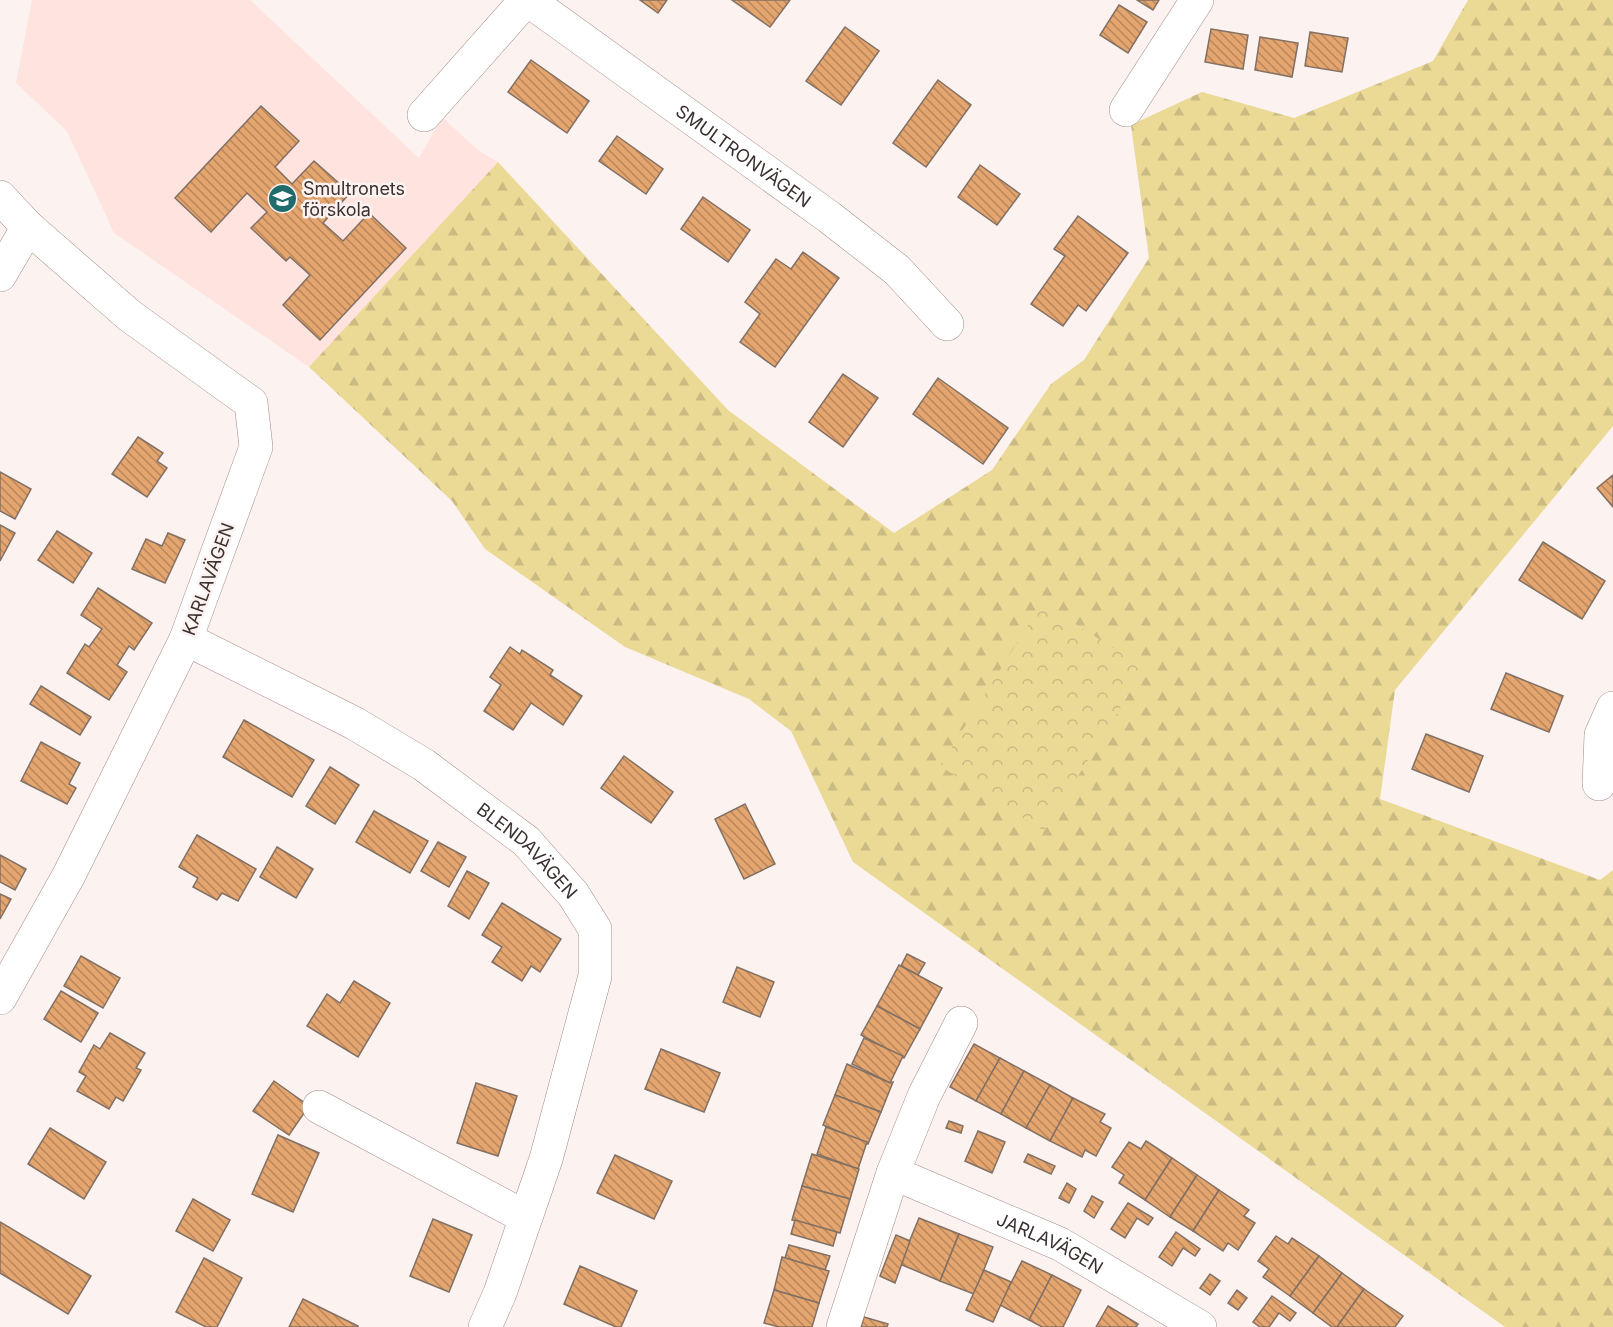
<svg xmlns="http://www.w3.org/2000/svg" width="1613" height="1327" viewBox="0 0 1613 1327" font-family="Inter,sans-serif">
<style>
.built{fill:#ffe3df}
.forest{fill:url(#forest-firs)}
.park{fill:url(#park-crowns)}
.building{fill:url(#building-back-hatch);stroke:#817063;stroke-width:1.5}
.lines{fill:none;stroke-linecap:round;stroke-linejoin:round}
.minor-casing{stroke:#a28b87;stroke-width:34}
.minor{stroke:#fff;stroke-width:33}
.labels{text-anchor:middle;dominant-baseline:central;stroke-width:5;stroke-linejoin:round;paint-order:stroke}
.street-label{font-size:18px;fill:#3b3130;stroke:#fcf2f0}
.poi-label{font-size:18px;fill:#3b3130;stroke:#fcf2f0;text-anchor:start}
</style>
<defs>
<pattern id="forest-firs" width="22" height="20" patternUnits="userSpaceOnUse" patternTransform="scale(1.5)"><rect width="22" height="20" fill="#ebd996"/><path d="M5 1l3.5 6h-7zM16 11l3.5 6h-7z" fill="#cabb82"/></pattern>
<pattern id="park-crowns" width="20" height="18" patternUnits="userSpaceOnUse" patternTransform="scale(1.5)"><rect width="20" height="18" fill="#ebd996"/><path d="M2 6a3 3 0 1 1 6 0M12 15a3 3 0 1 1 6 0" fill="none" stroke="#cabb82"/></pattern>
<pattern id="building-back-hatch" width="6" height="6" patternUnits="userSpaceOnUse" patternTransform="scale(1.5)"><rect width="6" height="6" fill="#e4a56f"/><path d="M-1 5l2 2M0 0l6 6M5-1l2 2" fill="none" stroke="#ba875c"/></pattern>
</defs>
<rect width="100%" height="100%" fill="#fcf2f0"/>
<path class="built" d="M 32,0 L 250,0 L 419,158 L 442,117 L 479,151 L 498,162 L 309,367 L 114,233 L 67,131 L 16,83 Z"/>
<path class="forest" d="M 1468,0 L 1613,0 L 1613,426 L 1395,690 L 1380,799 L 1600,880 L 1613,870 L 1613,1327 L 1505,1327 L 853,862 L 791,731 L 749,699 L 625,647 L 485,549 L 452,501 L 309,367 L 498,162 L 728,410 L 894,533 L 992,470 L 1051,384 L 1084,360 L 1149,258 L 1131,125 L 1202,92 L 1294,118 L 1433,61 Z"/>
<path class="park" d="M 1042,603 L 1145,668 L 1044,831 L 940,766 Z"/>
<g class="building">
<path d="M 640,0 L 667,0 L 658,13 Z"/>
<path d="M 732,0 L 790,0 L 770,27 Z"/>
<path d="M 1137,0 L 1159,0 L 1153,10 Z"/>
<path d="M 1119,5 L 1147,22 L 1128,53 L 1100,35 Z"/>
<path d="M 845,27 L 879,51 L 841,105 L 806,81 Z"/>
<path d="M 1211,29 L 1248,35 L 1243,69 L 1205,62 Z"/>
<path d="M 1310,32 L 1348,38 L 1342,72 L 1305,66 Z"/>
<path d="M 1260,37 L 1298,43 L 1292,77 L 1255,70 Z"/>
<path d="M 531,60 L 589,101 L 567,133 L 508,92 Z"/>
<path d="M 938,80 L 971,105 L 926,167 L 893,143 Z"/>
<path d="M 261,106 L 299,141 L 275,167 L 292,184 L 314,161 L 350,193 L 323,223 L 343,241 L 369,213 L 406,248 L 320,340 L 283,305 L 310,275 L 290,257 L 286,261 L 251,228 L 267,212 L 247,193 L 211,232 L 175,198 Z"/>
<path d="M 617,136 L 663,169 L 646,194 L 599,161 Z"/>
<path d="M 980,165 L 1020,194 L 997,225 L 958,197 Z"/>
<path d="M 703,197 L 750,230 L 728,262 L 681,229 Z"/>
<path d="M 1078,216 L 1128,253 L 1086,311 L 1078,305 L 1063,326 L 1031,304 L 1065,256 L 1054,249 Z"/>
<path d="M 803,252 L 839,278 L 775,367 L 740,342 L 760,314 L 745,302 L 776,259 L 791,269 Z"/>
<path d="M 843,374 L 878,398 L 843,447 L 809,422 Z"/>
<path d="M 938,378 L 1008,428 L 983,464 L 913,414 Z"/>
<path d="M 138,437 L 163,453 L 157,461 L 167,468 L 147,497 L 112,474 Z"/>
<path d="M 0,472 L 31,489 L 15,519 L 0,511 Z"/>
<path d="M 1613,475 L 1613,507 L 1597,488 Z"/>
<path d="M 0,525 L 15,533 L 0,561 Z"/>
<path d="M 57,531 L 92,553 L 73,583 L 38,560 Z"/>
<path d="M 168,533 L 185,540 L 165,583 L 132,569 L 146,539 L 162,546 Z"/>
<path d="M 1543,542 L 1605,581 L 1582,619 L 1519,580 Z"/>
<path d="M 98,588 L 152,623 L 134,650 L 129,646 L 117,665 L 127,672 L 109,700 L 67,673 L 85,644 L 89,647 L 102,629 L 81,615 Z"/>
<path d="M 510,647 L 520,654 L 522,650 L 553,670 L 550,675 L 582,696 L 563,725 L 531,703 L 513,730 L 484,711 L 501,685 L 490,677 Z"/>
<path d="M 1506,673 L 1563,696 L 1549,732 L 1491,709 Z"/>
<path d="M 41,686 L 91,717 L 80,735 L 30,704 Z"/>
<path d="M 244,720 L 314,760 L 292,797 L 223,757 Z"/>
<path d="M 1426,734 L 1483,756 L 1469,792 L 1412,769 Z"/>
<path d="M 41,742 L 80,763 L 69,784 L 76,788 L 67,804 L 21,781 Z"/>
<path d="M 624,756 L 673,792 L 651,823 L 601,788 Z"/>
<path d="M 330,767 L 359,785 L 335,824 L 306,806 Z"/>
<path d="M 745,804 L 775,864 L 744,879 L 715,819 Z"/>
<path d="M 374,811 L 428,841 L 410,873 L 356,842 Z"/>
<path d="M 197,835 L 256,869 L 238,901 L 222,893 L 217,900 L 193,887 L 198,878 L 179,867 Z"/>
<path d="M 438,842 L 466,857 L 449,887 L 421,871 Z"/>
<path d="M 277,847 L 313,869 L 296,898 L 260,877 Z"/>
<path d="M 0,855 L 26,869 L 15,890 L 0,882 Z"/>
<path d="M 467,871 L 489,883 L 469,919 L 448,906 Z"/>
<path d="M 0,894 L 11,899 L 0,919 Z"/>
<path d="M 502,903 L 561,939 L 540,972 L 531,966 L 522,981 L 492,962 L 502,947 L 482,935 Z"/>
<path d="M 907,954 L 925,963 L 918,975 L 901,966 Z"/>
<path d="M 81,956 L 120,978 L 103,1008 L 64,986 Z"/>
<path d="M 899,965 L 942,988 L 920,1029 L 877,1006 Z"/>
<path d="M 737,967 L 774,982 L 760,1017 L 723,1002 Z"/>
<path d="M 354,981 L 390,1003 L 358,1057 L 307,1026 L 327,994 L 340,1003 Z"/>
<path d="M 61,991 L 98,1013 L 81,1042 L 44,1019 Z"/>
<path d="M 877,1006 L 920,1029 L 904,1058 L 861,1035 Z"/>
<path d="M 110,1033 L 145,1053 L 136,1068 L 141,1070 L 123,1101 L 116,1097 L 109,1109 L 77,1091 L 86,1076 L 79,1072 L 94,1045 L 100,1049 Z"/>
<path d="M 864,1038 L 903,1056 L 890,1083 L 852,1064 Z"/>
<path d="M 974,1044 L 1000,1058 L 976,1101 L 950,1087 Z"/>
<path d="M 661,1049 L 720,1073 L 704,1112 L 645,1089 Z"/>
<path d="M 1000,1058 L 1024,1071 L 1001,1114 L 976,1101 Z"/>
<path d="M 847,1064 L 890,1083 L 893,1082 L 881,1112 L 835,1095 Z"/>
<path d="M 1024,1071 L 1050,1085 L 1026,1128 L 1001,1114 Z"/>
<path d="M 274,1081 L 309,1106 L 289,1135 L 253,1111 Z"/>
<path d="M 476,1083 L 517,1096 L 498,1156 L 457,1143 Z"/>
<path d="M 1050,1085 L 1073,1098 L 1050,1141 L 1026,1128 Z"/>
<path d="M 835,1095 L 881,1112 L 868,1144 L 823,1125 Z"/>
<path d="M 1073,1098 L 1105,1114 L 1100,1122 L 1111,1128 L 1096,1156 L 1085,1150 L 1082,1157 L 1050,1141 Z"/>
<path d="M 949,1121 L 963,1126 L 961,1133 L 946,1128 Z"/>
<path d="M 826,1127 L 867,1142 L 858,1169 L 817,1154 Z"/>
<path d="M 50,1128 L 106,1162 L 84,1199 L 28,1164 Z"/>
<path d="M 978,1131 L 1005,1142 L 992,1173 L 965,1161 Z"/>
<path d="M 278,1135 L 319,1153 L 293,1212 L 252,1194 Z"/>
<path d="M 1146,1141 L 1172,1158 L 1145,1200 L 1119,1183 L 1124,1175 L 1112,1167 L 1129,1142 L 1141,1149 Z"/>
<path d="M 812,1154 L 859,1169 L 850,1199 L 802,1186 Z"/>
<path d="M 1028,1154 L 1055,1166 L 1051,1174 L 1024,1162 Z"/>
<path d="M 615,1155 L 672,1181 L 654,1219 L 597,1193 Z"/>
<path d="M 1172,1158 L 1197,1175 L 1170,1217 L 1145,1200 Z"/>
<path d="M 1197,1175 L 1219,1190 L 1193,1231 L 1170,1217 Z"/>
<path d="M 1067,1183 L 1076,1189 L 1069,1203 L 1059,1198 Z"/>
<path d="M 802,1186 L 850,1199 L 840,1233 L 792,1220 Z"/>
<path d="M 1219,1190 L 1249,1210 L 1244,1216 L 1255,1223 L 1238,1250 L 1228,1243 L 1223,1251 L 1193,1231 Z"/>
<path d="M 1092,1196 L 1103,1202 L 1094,1218 L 1084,1211 Z"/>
<path d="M 193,1199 L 230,1220 L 213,1251 L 176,1231 Z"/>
<path d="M 1128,1203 L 1153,1218 L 1148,1225 L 1137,1218 L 1125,1238 L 1111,1229 Z"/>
<path d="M 919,1218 L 959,1234 L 940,1281 L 900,1264 Z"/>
<path d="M 433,1219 L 472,1235 L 449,1292 L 410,1276 Z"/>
<path d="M 795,1220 L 837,1232 L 833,1246 L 791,1234 Z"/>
<path d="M 0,1222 L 91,1276 L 68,1314 L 0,1273 Z"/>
<path d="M 1176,1232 L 1200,1249 L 1195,1256 L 1183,1248 L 1172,1266 L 1159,1257 Z"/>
<path d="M 959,1234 L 993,1247 L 974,1294 L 940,1281 Z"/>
<path d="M 896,1235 L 910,1241 L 895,1283 L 880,1276 Z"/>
<path d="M 1276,1236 L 1288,1244 L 1292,1238 L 1319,1256 L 1290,1296 L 1263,1277 L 1269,1269 L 1258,1261 Z"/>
<path d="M 789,1245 L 830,1256 L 825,1270 L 785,1258 Z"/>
<path d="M 1319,1256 L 1342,1273 L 1313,1313 L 1290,1296 Z"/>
<path d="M 782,1257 L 829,1271 L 819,1303 L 774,1290 Z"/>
<path d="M 204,1258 L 242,1278 L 217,1327 L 206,1327 L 176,1312 Z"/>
<path d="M 1022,1261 L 1052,1275 L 1029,1320 L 1000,1305 Z"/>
<path d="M 580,1266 L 637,1291 L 621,1327 L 616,1327 L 564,1304 Z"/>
<path d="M 984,1270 L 1011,1282 L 993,1322 L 966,1310 Z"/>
<path d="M 1342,1273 L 1364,1289 L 1337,1327 L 1332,1327 L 1313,1313 Z"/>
<path d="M 1210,1274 L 1220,1281 L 1210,1295 L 1200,1288 Z"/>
<path d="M 1052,1275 L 1081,1290 L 1063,1327 L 1042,1327 L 1029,1320 Z"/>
<path d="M 1364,1289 L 1403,1316 L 1395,1327 L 1337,1327 Z"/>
<path d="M 774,1290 L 819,1303 L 812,1327 L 779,1327 L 764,1323 Z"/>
<path d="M 1237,1290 L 1247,1298 L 1238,1310 L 1228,1303 Z"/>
<path d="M 1272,1296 L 1296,1313 L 1290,1321 L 1279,1313 L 1269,1327 L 1260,1327 L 1253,1322 Z"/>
<path d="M 303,1299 L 358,1326 L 358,1327 L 289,1327 Z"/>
<path d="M 1108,1306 L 1138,1324 L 1136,1327 L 1096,1327 Z"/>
<path d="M 864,1317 L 888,1324 L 887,1327 L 861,1327 Z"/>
</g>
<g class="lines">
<defs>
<g id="minor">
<path id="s1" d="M 528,0 L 829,217 L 897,270 L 947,324"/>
<path d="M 1126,110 L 1197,0"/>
<path d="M 424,115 L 526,0"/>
<path d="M 0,197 L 28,227 L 130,316 L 251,403 L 256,447 L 186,639 L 69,875 L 0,998"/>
<path d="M 0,275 L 28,227"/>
<path id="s2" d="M 186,639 L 354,723 L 424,765 L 526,841 L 573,894 L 595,929 L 595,976 L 546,1159 L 500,1293 L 485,1327"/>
<path d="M 1599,784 L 1601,735 L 1613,708"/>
<path d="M 319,1107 L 525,1217"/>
<path id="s3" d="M 893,1173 L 1060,1244 L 1200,1327"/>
<path d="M 843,1327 L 893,1173 L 924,1096 L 961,1023"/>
</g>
</defs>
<use href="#minor" class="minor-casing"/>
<use href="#minor" class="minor"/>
</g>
<defs>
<symbol id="school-disc" viewBox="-11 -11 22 22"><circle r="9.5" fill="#206c6c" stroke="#fcf2f0"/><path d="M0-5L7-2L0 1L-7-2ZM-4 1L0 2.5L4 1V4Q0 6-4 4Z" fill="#fff"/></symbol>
</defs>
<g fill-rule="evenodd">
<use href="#school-disc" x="266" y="182" width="33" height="33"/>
</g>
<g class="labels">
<g class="street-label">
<text stroke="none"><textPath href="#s1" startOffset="266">SMULTRONVÄGEN</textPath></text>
<text transform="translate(208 579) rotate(-70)">KARLAVÄGEN</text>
<text stroke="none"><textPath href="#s2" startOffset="404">BLENDAVÄGEN</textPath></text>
<text stroke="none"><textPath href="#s3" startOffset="172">JARLAVÄGEN</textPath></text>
</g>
<g class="poi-label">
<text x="303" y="188">Smultronets<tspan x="303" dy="21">förskola</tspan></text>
</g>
</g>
</svg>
